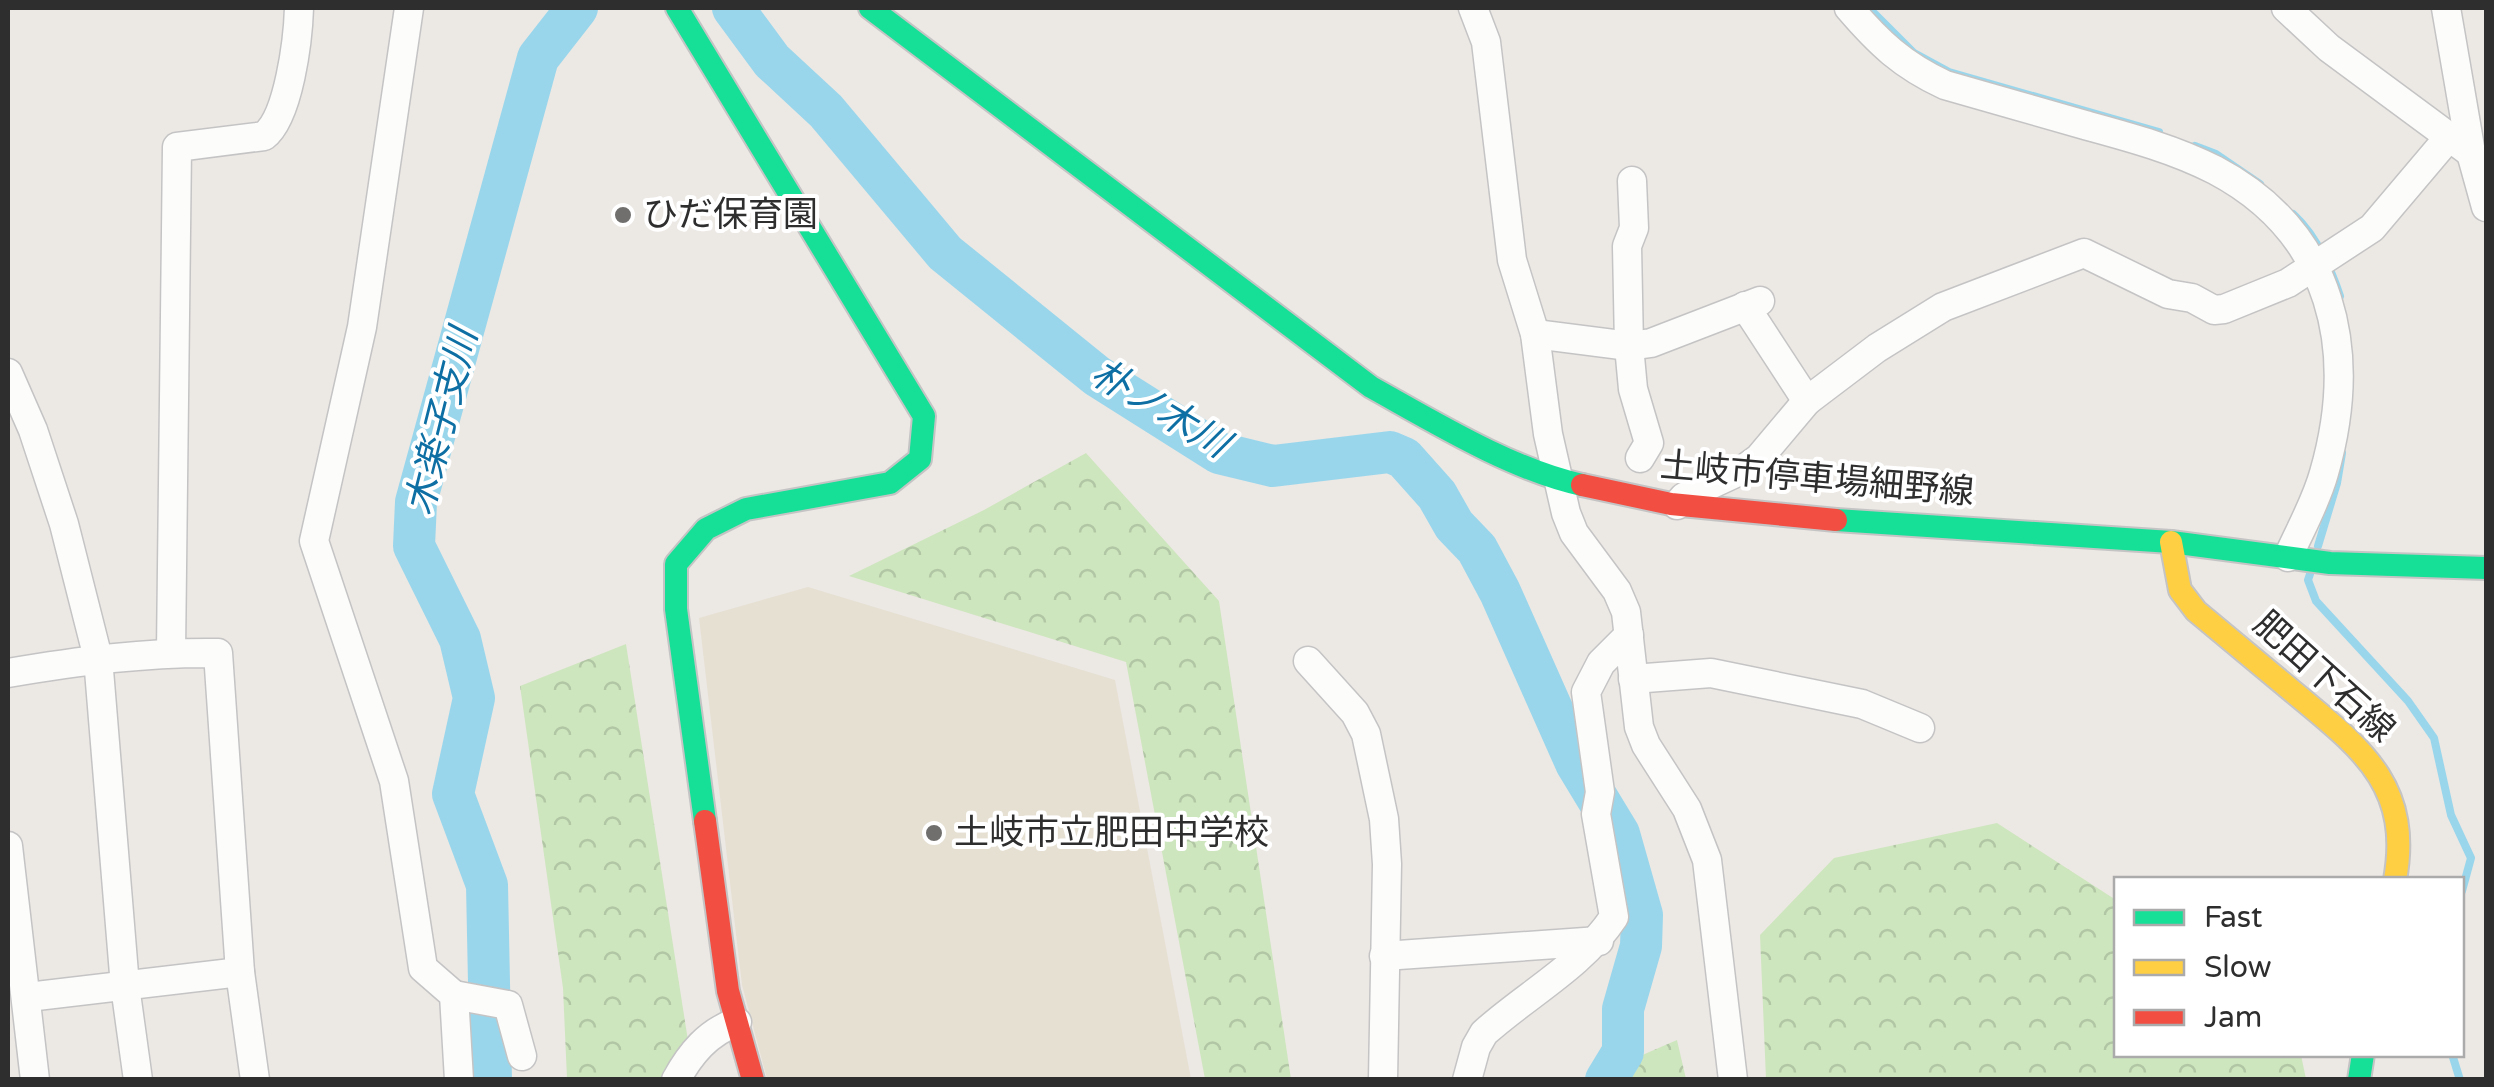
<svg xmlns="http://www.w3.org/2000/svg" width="2494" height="1087" viewBox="0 0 2494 1087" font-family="'Varela Round','Noto Sans JP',sans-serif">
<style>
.education{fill:#e6e0d3}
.forest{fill:url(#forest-crowns)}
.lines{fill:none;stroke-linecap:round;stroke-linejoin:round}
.stream{stroke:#99d6ec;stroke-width:8}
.river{stroke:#99d6ec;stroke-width:42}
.street-casing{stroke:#c5c4c5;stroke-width:31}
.fast-casing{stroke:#c5c4c5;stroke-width:26}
.slow-casing{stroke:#c5c4c5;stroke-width:26}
.jam-casing{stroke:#c5c4c5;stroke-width:26}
.street{stroke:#fcfcfb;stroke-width:28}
.fast{stroke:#16e098;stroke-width:22}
.slow{stroke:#ffcf43;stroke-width:22}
.jam{stroke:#f24e42;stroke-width:22}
.poi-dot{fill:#706f6e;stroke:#fff;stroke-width:4}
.labels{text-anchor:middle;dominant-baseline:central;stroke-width:8;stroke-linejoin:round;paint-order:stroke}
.poi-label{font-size:35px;fill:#2e2e2e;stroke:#fff;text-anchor:start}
.street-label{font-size:35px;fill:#2e2e2e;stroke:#fff}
.water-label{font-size:38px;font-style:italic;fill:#0d6fa3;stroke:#fff}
</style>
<defs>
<pattern id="forest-crowns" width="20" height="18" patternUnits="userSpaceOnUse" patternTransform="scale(2.5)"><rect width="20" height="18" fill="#cee6be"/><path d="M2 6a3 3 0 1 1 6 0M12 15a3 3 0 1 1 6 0" fill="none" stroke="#b1c6a4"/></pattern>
</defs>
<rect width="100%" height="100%" fill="#ece8e4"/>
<path class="education" d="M 808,587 L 1115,680 L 1191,1079 L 767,1079 L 742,985 L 699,618 Z"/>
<g class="forest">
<path d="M 1086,453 L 1219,601 L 1291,1079 L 1205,1079 L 1126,662 L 849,576 L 984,510 Z"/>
<path d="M 626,644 L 694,1079 L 567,1079 L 563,988 L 520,686 Z"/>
<path d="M 1997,823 L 2116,900 L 2116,1054 L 2301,1055 L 2306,1079 L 1766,1079 L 1760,935 L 1834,858 Z"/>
<path d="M 1677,1040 L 1686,1079 L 1587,1079 Z"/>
</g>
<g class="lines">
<g class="stream">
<path d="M 1869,8 L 1914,53 L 1949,72 L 2159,132"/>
<path d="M 2195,146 L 2216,154 L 2260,184"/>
<path d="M 2293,214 C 2316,235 2330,266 2340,296"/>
<path d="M 2318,546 L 2337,483 L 2342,453"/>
<path d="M 2310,574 L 2308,580 L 2316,601 L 2408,701 L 2434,738 L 2451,815 L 2471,858 L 2462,891"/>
<path d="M 2452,1054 L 2460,1080"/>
</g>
<g class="river">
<path d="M 733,8 L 772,61 L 826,111 L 945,253 L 1097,376 L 1219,453 L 1273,466 L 1390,452 L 1404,458 L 1437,495 L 1454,525 L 1477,549 L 1500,592 L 1576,763 L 1619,834 L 1642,915 L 1641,946 L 1623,1009 L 1623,1052 L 1606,1080"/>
<path d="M 491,1080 L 487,885 L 453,794 L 474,698 L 460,639 L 414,546 L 416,502 L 538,58 L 577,8"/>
</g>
<defs>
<g id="street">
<path d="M 409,8 L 362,327 L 314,541 L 394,781 L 423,968 L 454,995 L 459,1080"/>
<path d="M 1473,8 L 1486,42 L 1512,260 L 1535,334 L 1548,434 L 1566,513 L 1574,533 L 1617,591 L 1626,612 L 1639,727 L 1646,745 L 1687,809 L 1707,860 L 1733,1080"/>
<path d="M 1849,8 C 1879,43 1902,65 1945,85 C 1992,98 2038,112 2085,125 C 2129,137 2174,149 2215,170 C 2334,233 2359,351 2324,473 C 2316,502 2300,530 2288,557"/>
<path d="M 2286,8 L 2329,48 L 2471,153"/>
<path d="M 2446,8 L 2471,153 L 2486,207"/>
<path d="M 1632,181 L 1634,228 L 1627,246 L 1629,346 L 1633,389 L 1649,443 L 1640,458"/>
<path d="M 1745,306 L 1807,401"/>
<path d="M 1535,334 L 1629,346 L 1651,343 L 1760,301"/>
<path d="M 8,373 L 33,430 L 64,524 L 98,658 L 125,986 L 138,1080"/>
<path d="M 1677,505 L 1684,497 L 1744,469 L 1759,458 L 1807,401 L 1877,348 L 1943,307 L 2084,253 L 2168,294 L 2192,298 L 2214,310 L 2224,309 L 2288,283 L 2372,228 L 2449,137"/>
<path d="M 171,652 L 177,147 L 264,136 C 289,117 298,39 299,8"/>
<path d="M 1308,661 L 1355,713 L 1366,734 L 1384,819 L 1387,864 L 1383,1080"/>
<path d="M 8,673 C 78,661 147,652 218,653 L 240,972 L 255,1080"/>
<path d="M 1633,679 L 1711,673 L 1862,704 L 1920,728"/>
<path d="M 8,846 L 35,1080"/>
<path d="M 1384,956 L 1599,941"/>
<path d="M 454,995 L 508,1005 L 522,1056"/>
<path d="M 28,997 L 240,972"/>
<path d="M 676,1080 C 690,1054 708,1032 737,1022"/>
<path d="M 1467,1080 L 1476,1047 L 1484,1033 C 1527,994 1581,967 1614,917 L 1596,814 L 1600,792 L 1586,692 L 1601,663 L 1629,635"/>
</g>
<g id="fast">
<path d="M 677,8 L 924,416 L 920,459 L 890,483 L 746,509 L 706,529 L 676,564 L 676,609 L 705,821"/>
<path d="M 870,8 L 1371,387 C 1434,422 1512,470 1582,485"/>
<path d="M 1836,520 L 2171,542 L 2330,563 L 2486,568"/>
<path d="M 2359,1080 L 2363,1054"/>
</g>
<path id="slow" d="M 2171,542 L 2180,590 L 2196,611 C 2230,639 2263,667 2297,695 C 2362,749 2412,786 2395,880"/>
<g id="jam">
<path d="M 1582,485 L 1671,504 L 1836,520"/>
<path d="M 705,821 L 728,991 L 753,1080"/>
</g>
</defs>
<use href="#street" class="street-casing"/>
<use href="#fast" class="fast-casing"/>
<use href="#slow" class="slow-casing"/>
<use href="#jam" class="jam-casing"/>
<use href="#street" class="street"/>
<use href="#fast" class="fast"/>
<use href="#slow" class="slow"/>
<use href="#jam" class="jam"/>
</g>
<g class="poi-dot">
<circle cx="623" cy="215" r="10"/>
<circle cx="934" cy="833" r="10"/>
</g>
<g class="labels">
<g class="poi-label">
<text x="643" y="215">ひだ保育園</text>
<text x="954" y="833">土岐市立肥田中学校</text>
</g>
<g class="street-label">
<text transform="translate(1817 479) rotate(5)">土岐市停車場細野線</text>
<text transform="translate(2324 677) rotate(42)">肥田下石線</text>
</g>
<g class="water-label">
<text transform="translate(1160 409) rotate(31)">朴ノ木川</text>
<text transform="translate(442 422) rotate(-76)">木楽子支川</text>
</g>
</g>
<rect width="2494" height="1087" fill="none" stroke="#2e2e2e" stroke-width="20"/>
<rect x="2114" y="877" width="350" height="180" fill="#ffffff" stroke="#ababab" stroke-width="2.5"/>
<rect x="2134" y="910" width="50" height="15" fill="#16e098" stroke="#ababab" stroke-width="2.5"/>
<text x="2204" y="927" font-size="30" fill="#2e2e2e">Fast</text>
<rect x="2134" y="960" width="50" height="15" fill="#ffcf43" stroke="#ababab" stroke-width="2.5"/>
<text x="2204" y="977" font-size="30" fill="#2e2e2e">Slow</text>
<rect x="2134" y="1010" width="50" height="15" fill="#f24e42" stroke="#ababab" stroke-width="2.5"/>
<text x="2204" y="1027" font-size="30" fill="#2e2e2e">Jam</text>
</svg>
